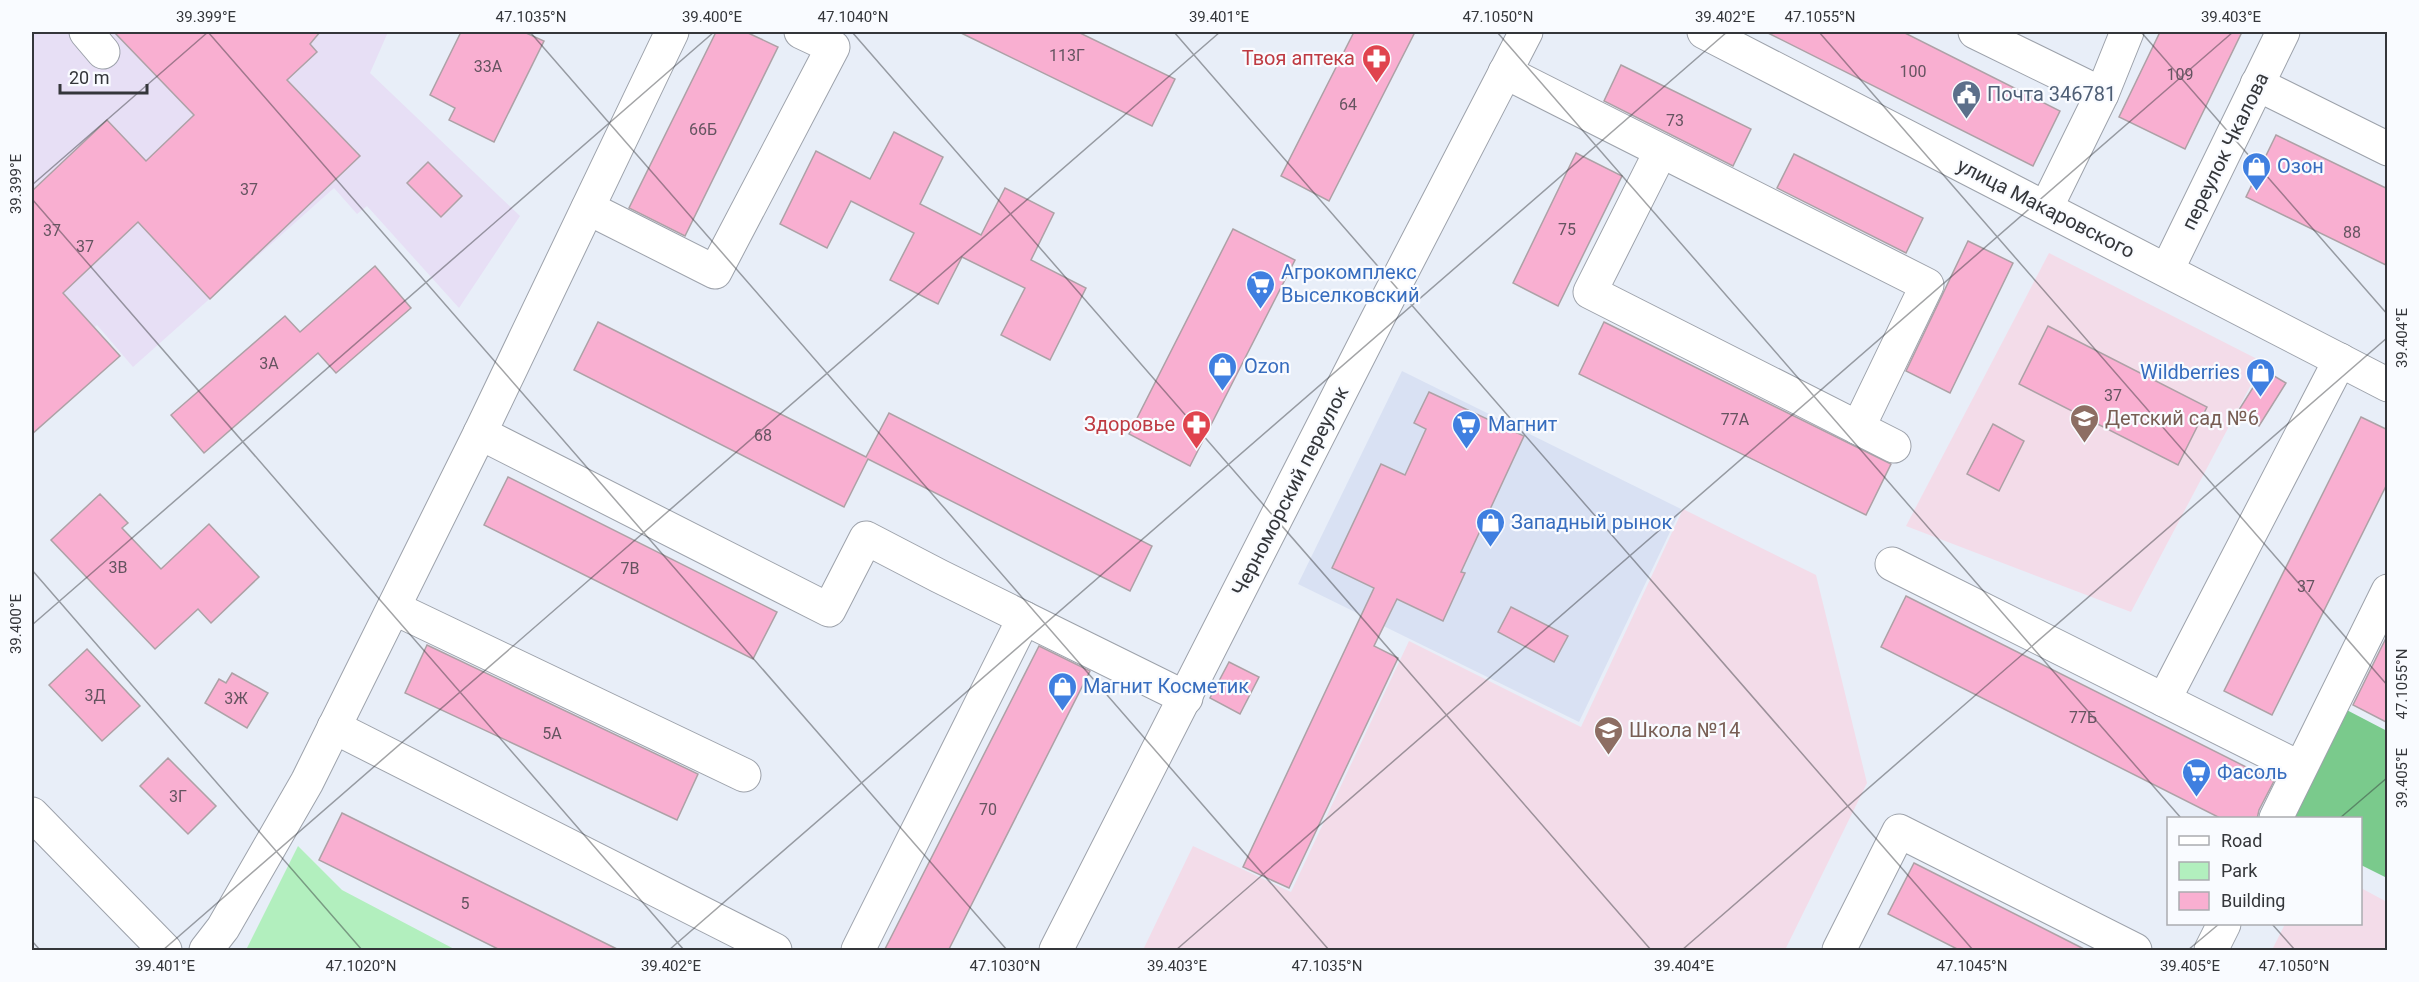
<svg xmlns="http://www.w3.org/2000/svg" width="2419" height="982" viewBox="0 0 2419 982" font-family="Roboto,sans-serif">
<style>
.built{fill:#d9e1f3}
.industrial{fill:#e7dff5}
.education{fill:#f3dce9}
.green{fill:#b2efbe}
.forest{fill:#7aca8c}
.building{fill:#f9afd1;stroke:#ada1a6;stroke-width:1.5}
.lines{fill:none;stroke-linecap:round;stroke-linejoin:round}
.minor-casing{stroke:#9da2ab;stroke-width:35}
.minor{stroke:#fff;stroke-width:33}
.ticks{fill:none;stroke:#34363a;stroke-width:1.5;stroke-opacity:0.45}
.labels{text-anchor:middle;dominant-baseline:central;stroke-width:4.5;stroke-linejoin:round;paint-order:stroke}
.number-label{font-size:16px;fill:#655460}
.health-label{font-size:20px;fill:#be3a42;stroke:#f9fbff;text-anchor:end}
.service-label{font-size:20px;fill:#4e5e75;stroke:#f9fbff;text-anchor:start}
.street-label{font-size:20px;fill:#34363a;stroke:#f9fbff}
.shop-label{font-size:20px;fill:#366cbe;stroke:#f9fbff;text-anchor:start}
.education-label{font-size:20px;fill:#785e54;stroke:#f9fbff;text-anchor:start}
.neatline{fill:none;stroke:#34363a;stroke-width:2}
.ticks-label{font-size:15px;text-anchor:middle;fill:#34363a}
</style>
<rect width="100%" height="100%" fill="#e8eef8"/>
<path class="built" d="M 1402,371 L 1681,509 L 1579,722 L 1298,584 Z"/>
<path class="industrial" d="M 32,32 L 388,32 L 370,73 L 520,216 L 459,308 L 367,206 L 357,214 L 334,188 L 133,367 L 97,325 L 32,383 Z"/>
<g class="education">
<path d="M 2049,253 L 2263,362 L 2131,612 L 1906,526 Z"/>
<path d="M 1683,509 L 1816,575 L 1867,783 L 1785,950 L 1143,950 L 1193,846 L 1291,892 L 1409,641 L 1581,727 Z"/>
<path d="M 2361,888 L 2387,902 L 2387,950 L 2272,950 L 2285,924 L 2360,924 Z"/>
</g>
<path class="green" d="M 298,846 L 342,890 L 456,950 L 246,950 Z"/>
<path class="forest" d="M 2341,707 L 2387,731 L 2387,878 L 2361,865 L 2360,818 L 2286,818 Z"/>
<g class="building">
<path d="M 114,32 L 320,32 L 310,44 L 317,52 L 287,80 L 360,156 L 210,299 L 138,222 L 63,293 L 120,356 L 32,434 L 32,191 L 107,120 L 146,161 L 194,115 Z"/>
<path d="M 461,32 L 524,32 L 544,41 L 494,142 L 449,120 L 455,108 L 430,95 Z"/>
<path d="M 716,32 L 746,32 L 778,47 L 685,236 L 629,208 Z"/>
<path d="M 959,32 L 1078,32 L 1175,79 L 1152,126 Z"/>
<path d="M 1354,32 L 1415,32 L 1329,201 L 1281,176 Z"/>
<path d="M 1766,32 L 1903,32 L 2060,111 L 2033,166 Z"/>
<path d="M 2160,32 L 2242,32 L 2185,149 L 2119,117 Z"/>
<path d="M 1621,65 L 1751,129 L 1733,166 L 1604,101 Z"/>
<path d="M 894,132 L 943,157 L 920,204 L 981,235 L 1005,188 L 1054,213 L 1031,260 L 1086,288 L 1050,360 L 1001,335 L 1025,288 L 962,257 L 938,304 L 890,280 L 914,233 L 851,201 L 827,248 L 780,224 L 816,151 L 870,179 Z"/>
<path d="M 2276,135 L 2388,189 L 2388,266 L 2246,197 Z"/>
<path d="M 1576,153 L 1622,176 L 1558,306 L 1513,283 Z"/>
<path d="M 1794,154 L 1923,218 L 1906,253 L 1777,188 Z"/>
<path d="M 428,162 L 462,196 L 441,217 L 407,183 Z"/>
<path d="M 1233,229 L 1295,260 L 1190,466 L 1129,434 Z"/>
<path d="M 1968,241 L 2013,263 L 1950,393 L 1906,371 Z"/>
<path d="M 375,266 L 411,308 L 336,373 L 318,353 L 204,453 L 171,415 L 285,316 L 300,332 Z"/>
<path d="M 598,322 L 866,457 L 889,413 L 1152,546 L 1130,591 L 868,459 L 844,507 L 574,370 Z"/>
<path d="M 1604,322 L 1891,464 L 1866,515 L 1579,374 Z"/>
<path d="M 2048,326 L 2207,407 L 2178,465 L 2019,384 Z"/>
<path d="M 2264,370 L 2286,383 L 2259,426 L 2237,413 Z"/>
<path d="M 1429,392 L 1524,436 L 1461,572 L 1465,573 L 1443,621 L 1397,599 L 1374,646 L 1398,658 L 1289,888 L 1243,867 L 1374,588 L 1332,568 L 1381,464 L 1405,475 L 1426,429 L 1414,423 Z"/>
<path d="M 2361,417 L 2388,430 L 2388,482 L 2272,715 L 2224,691 Z"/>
<path d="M 1993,424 L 2024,441 L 1999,491 L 1967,474 Z"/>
<path d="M 508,477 L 777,612 L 753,659 L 484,525 Z"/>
<path d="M 100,494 L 128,523 L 122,528 L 161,569 L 209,524 L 259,577 L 211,623 L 198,609 L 155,649 L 51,540 Z"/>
<path d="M 1906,596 L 2274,781 L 2259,810 L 2257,819 L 2222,819 L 1881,647 Z"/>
<path d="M 1511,607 L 1568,636 L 1554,662 L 1498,632 Z"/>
<path d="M 2388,634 L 2388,723 L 2353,705 Z"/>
<path d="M 427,645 L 698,774 L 677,820 L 405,693 Z"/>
<path d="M 1039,646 L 1090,671 L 948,951 L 884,951 Z"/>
<path d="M 87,649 L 140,706 L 102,741 L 49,685 Z"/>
<path d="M 1229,662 L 1259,677 L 1240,714 L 1210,698 Z"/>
<path d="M 232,673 L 268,693 L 247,728 L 205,703 L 219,679 L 226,683 Z"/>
<path d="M 168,758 L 216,806 L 188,834 L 140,786 Z"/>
<path d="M 342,813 L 621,951 L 502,951 L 319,860 Z"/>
<path d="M 1914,863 L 2088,951 L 1961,951 L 1888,914 Z"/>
</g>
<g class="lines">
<defs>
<g id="minor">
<path d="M 86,32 L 103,52"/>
<path d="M 1704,32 L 2388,385"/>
<path d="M 1975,32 L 2102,94"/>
<path d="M 1505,72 L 1927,285 L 1858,428"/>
<path d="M 2257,84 L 2388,149"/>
<path d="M 1661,151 L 1590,292 L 1894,446"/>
<path d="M 588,208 L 715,272 L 833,47 L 801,32"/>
<path d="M 2046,208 L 2102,94 L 2127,32"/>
<path d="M 2167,270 L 2283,32"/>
<path d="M 480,433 L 829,610 L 866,538 L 939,576 L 1186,698"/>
<path d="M 1892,564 L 2300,768"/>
<path d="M 394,608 L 744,775"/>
<path d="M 2164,700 L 2340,360"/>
<path d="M 334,727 L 775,950"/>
<path d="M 32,814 L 165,950"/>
<path d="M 2276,818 L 2388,591"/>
<path d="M 206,950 L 223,928 L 307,782 L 480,433 L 672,32"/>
<path d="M 858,950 L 1024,618"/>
<path d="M 1056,950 L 1380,314 L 1526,32"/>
<path d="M 1839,950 L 1899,831 L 2135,950"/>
<path d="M 2211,950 L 2224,924"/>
</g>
</defs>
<use href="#minor" class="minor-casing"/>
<use href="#minor" class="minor"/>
</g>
<path class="ticks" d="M 208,32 L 1007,950M 530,32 L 1329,950M 852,32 L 1651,950M 1174,32 L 1973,950M 1497,32 L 2181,818M 1819,32 L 2388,686M 2141,32 L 2388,315M 32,185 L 208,32M 32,199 L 684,950M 32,570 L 362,950M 32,625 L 714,32M 2340,818 L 2388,777M 2272,924 L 2295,950M 32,941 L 40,950M 163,950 L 1220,32M 669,950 L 1727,32M 1176,950 L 2233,32M 1682,950 L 2388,337M 2188,950 L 2219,924"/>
<defs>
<symbol id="pharmacy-pin" viewBox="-11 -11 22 30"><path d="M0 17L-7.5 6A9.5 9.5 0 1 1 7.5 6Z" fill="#e0444e" stroke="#f9fbff"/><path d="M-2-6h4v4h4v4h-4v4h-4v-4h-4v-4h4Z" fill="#fff"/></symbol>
<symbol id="civic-pin" viewBox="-11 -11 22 30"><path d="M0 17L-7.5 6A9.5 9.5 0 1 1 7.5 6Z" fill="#5c6f8a" stroke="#f9fbff"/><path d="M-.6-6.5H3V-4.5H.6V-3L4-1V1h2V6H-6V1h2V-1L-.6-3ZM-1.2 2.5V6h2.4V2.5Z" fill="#fff"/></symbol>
<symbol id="shop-pin" viewBox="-11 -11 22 30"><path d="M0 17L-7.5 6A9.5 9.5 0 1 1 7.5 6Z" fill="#3f7fe0" stroke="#f9fbff"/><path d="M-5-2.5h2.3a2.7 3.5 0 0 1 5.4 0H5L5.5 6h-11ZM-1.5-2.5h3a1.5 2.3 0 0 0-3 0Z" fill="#fff"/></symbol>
<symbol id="supermarket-pin" viewBox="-11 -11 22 30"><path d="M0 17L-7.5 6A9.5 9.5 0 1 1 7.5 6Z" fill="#3f7fe0" stroke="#f9fbff"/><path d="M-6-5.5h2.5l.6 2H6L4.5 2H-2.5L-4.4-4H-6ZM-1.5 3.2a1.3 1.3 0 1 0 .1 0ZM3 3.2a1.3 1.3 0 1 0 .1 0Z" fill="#fff"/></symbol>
<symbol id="school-pin" viewBox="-11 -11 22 30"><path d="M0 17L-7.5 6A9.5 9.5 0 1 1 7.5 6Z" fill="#8d6e63" stroke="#f9fbff"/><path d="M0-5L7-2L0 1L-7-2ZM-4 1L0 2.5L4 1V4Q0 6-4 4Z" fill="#fff"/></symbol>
</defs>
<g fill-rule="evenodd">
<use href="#pharmacy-pin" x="1360" y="42" width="33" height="45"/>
<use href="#civic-pin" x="1950" y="78" width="33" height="45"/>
<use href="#shop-pin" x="2240" y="150" width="33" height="45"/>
<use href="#supermarket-pin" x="1244" y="268" width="33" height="45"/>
<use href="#shop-pin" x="1206" y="350" width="33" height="45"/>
<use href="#shop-pin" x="2244" y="356" width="33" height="45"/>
<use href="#school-pin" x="2068" y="402" width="33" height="45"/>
<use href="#pharmacy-pin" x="1180" y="408" width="33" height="45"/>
<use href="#supermarket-pin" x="1450" y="408" width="33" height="45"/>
<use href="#shop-pin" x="1474" y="506" width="33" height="45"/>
<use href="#shop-pin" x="1046" y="670" width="33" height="45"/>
<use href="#school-pin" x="1592" y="714" width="33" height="45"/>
<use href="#supermarket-pin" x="2180" y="756" width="33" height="45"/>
</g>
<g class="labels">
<g class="number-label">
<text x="1067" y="55">113Г</text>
<text x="488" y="66">33А</text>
<text x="1913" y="71">100</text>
<text x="2180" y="74">109</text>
<text x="1348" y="104">64</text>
<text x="1675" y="120">73</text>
<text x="703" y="129">66Б</text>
<text x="249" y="189">37</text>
<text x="1567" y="229">75</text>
<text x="52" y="230">37</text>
<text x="2352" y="232">88</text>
<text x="85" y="246">37</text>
<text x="269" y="363">3А</text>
<text x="2113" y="395">37</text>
<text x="1735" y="419">77А</text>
<text x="763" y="435">68</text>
<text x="118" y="567">3В</text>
<text x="630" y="568">7В</text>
<text x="2306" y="586">37</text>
<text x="95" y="695">3Д</text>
<text x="236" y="698">3Ж</text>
<text x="2083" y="717">77Б</text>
<text x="552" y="733">5А</text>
<text x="178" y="796">3Г</text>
<text x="988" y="809">70</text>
<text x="465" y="903">5</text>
</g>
<g class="health-label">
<text x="1355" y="58">Твоя аптека</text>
<text x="1175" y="424">Здоровье</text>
</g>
<g class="service-label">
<text x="1987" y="94">Почта 346781</text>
</g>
<g class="street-label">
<text transform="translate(2225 151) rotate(-64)">переулок Чкалова</text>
<text transform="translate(2046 208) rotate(27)">улица Макаровского</text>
<text transform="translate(1290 491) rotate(-63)">Черноморский переулок</text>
</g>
<g class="shop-label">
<text x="2277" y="166">Озон</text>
<text x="1281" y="272">Агрокомплекс<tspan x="1281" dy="23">Выселковский</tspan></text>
<text x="1244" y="366">Ozon</text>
<text x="2240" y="372" text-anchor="end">Wildberries</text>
<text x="1488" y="424">Магнит</text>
<text x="1511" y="522">Западный рынок</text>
<text x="1083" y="686">Магнит Косметик</text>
<text x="2217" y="772">Фасоль</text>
</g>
<g class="education-label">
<text x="2105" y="418">Детский сад №6</text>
<text x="1629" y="730">Школа №14</text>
</g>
</g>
<rect width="2419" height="982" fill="none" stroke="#f9fbff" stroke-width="66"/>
<rect x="2167" y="817" width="195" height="108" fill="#f9fbff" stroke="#aaacb0" stroke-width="1.5"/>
<rect x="2179" y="836" width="30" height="9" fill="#ffffff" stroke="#aaacb0" stroke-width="1.5"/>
<text x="2221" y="847" font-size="18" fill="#34363a">Road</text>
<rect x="2179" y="862" width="30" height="18" fill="#b2efbe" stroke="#aaacb0" stroke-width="1.5"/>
<text x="2221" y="877" font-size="18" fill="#34363a">Park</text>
<rect x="2179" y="892" width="30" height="18" fill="#f9afd1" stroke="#aaacb0" stroke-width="1.5"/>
<text x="2221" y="907" font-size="18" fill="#34363a">Building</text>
<path d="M60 84v9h87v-9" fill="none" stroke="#34363a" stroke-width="3"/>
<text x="69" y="84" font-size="18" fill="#34363a" stroke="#f9fbff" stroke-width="4.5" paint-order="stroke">20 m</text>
<rect x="33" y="33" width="2353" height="916" class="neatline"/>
<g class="ticks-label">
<text x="206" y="22">39.399°E</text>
<text x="531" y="22">47.1035°N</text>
<text x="712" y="22">39.400°E</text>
<text x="853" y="22">47.1040°N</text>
<text x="1219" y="22">39.401°E</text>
<text x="1498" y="22">47.1050°N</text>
<text x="1725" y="22">39.402°E</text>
<text x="1820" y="22">47.1055°N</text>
<text x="2231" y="22">39.403°E</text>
<text transform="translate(16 184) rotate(-90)" y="5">39.399°E</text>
<text transform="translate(2402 338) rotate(-90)" y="5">39.404°E</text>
<text transform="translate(16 624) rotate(-90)" y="5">39.400°E</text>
<text transform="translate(2402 684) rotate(-90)" y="5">47.1055°N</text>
<text transform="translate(2402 778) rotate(-90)" y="5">39.405°E</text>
<text x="165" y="971">39.401°E</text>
<text x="361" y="971">47.1020°N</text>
<text x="671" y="971">39.402°E</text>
<text x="1005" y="971">47.1030°N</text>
<text x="1177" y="971">39.403°E</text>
<text x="1327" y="971">47.1035°N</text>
<text x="1684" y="971">39.404°E</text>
<text x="1972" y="971">47.1045°N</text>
<text x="2190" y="971">39.405°E</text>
<text x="2294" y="971">47.1050°N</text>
</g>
</svg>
